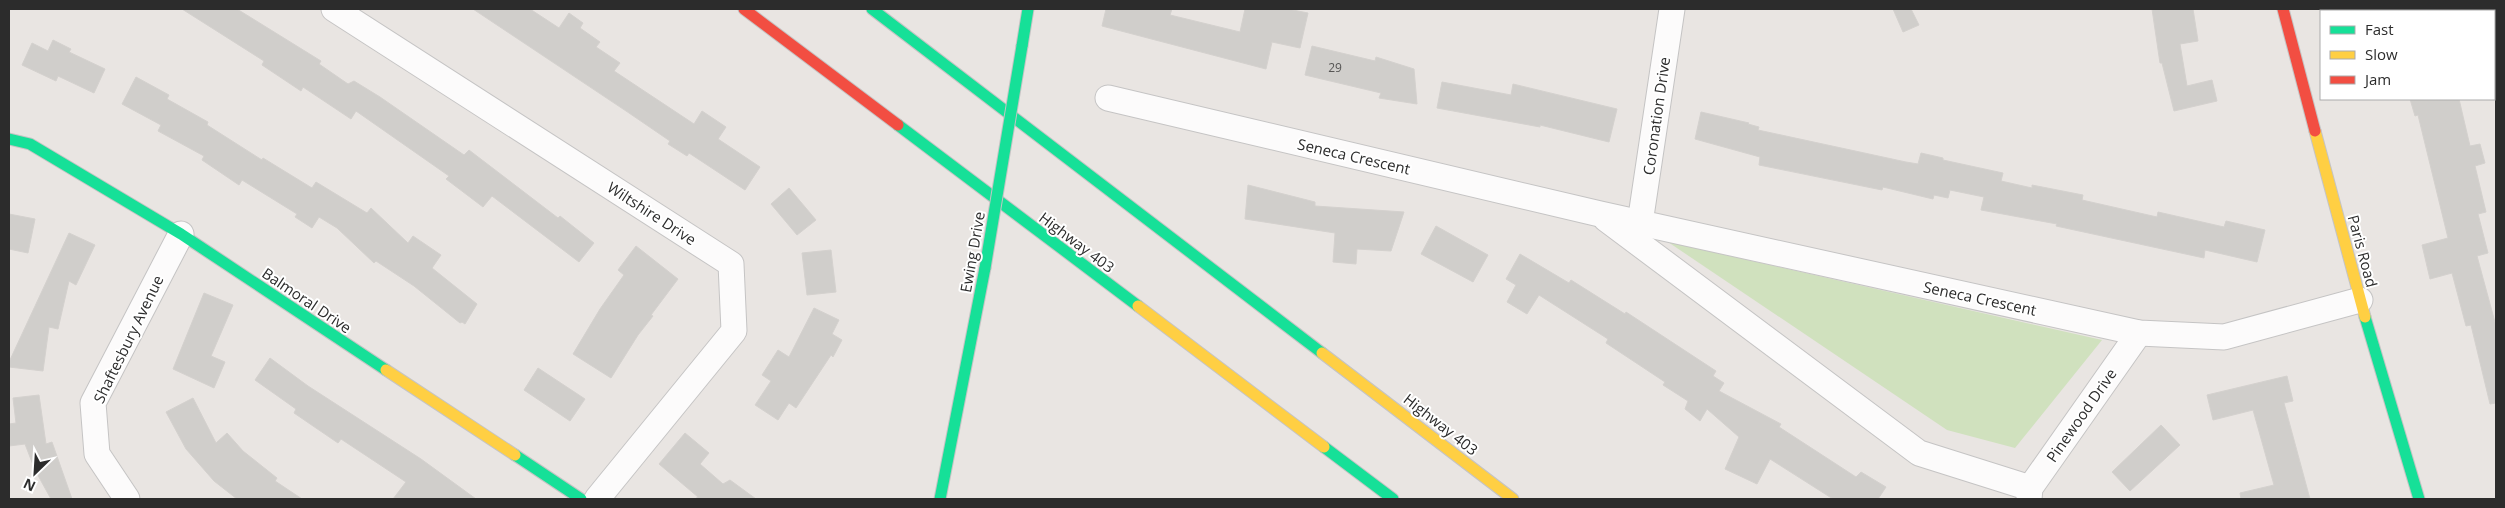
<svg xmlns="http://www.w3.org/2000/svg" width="2505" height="508" viewBox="0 0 2505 508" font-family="'Open Sans',sans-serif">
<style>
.green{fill:#d0e1be}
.building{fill:#d0cecb;stroke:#d4d1ce}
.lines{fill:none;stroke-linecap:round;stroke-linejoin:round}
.street-casing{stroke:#c5c4c4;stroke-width:27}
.fast-casing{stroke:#c5c4c4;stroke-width:13}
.slow-casing{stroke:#c5c4c4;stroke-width:13}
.jam-casing{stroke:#c5c4c4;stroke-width:13}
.street{stroke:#fcfbfb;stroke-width:25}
.fast{stroke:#16e098;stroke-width:11}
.slow{stroke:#ffcf43;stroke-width:11}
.jam{stroke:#f24e42;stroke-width:11}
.fast-bridge-casing{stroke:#c5c4c4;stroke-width:13;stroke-linecap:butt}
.fast-bridge{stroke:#16e098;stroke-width:11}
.labels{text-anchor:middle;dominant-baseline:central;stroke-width:4;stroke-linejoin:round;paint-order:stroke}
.number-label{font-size:12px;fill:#565554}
.street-label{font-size:15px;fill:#2c2c2c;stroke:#fff}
</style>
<rect width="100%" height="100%" fill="#e9e5e2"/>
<path class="green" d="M 1668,242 L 2102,340 L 2015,448 L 1947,430 Z"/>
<g class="building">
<path d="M 182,9 L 237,9 L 321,61 L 319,64 L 348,84 L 354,81 L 380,97 L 464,155 L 469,150 L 558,218 L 560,216 L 594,243 L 579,262 L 492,196 L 483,207 L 446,179 L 449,176 L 356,111 L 351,119 L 303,87 L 301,91 L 262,65 L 264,61 Z"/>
<path d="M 473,9 L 530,9 L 559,28 L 569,13 L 583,23 L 580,28 L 600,42 L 596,47 L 620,63 L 614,71 L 694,124 L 702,111 L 726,127 L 718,139 L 760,167 L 745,190 L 689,153 L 687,156 L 668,144 L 670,141 L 629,113 Z"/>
<path d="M 1106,9 L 1172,9 L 1170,15 L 1240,32 L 1245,9 L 1288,9 L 1308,13 L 1300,48 L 1272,42 L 1266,69 L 1102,26 Z"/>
<path d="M 1893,9 L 1911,9 L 1919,25 L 1903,32 Z"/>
<path d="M 2152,9 L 2193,9 L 2198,41 L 2180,44 L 2187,86 L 2212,80 L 2217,101 L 2174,111 L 2162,63 L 2160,63 Z"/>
<path d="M 53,40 L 71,49 L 69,52 L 105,69 L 94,93 L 58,76 L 56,81 L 22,65 L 32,43 L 48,51 Z"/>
<path d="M 1312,46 L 1375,61 L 1376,57 L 1414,69 L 1417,104 L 1379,98 L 1381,93 L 1305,75 Z"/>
<path d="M 136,77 L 169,95 L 167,99 L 208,122 L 207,125 L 262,160 L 263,158 L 312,188 L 316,182 L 367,213 L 371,208 L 408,243 L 413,236 L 441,255 L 432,268 L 477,304 L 465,324 L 462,322 L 460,323 L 414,286 L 376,261 L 374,263 L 337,228 L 319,217 L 312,228 L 295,217 L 297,214 L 242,180 L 239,185 L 202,160 L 204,156 L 158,131 L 161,125 L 122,104 Z"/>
<path d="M 1442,82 L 1511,95 L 1513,84 L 1617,109 L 1609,142 L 1540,125 L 1540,127 L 1437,108 Z"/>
<path d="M 2410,99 L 2459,99 L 2470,146 L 2480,144 L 2485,163 L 2475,166 L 2486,212 L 2478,214 L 2488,253 L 2477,256 L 2496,326 L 2496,403 L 2490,404 L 2471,325 L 2466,326 L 2452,273 L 2430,279 L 2422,245 L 2448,238 L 2418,115 L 2415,116 Z"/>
<path d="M 1701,112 L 1749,123 L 1748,124 L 1759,127 L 1758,130 L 1906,162 L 1918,164 L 1921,153 L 1943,158 L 1943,160 L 2003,173 L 2001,181 L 2032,188 L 2032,185 L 2083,195 L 2082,200 L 2157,217 L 2158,212 L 2224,227 L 2226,221 L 2265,230 L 2257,262 L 2205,250 L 2204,258 L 2056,226 L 2057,224 L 1981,210 L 1984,197 L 1950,190 L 1948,198 L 1934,195 L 1933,199 L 1883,187 L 1882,190 L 1759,165 L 1760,157 L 1695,139 Z"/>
<path d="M 1248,185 L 1315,202 L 1315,206 L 1404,212 L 1391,251 L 1357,249 L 1356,264 L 1333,262 L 1335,233 L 1245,219 Z"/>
<path d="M 789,188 L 816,220 L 797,235 L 771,204 Z"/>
<path d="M 9,214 L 35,219 L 28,253 L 9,249 Z"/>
<path d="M 1436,226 L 1488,255 L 1473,282 L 1421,254 Z"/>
<path d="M 69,233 L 95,245 L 76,285 L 69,281 L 58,329 L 49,327 L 43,371 L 9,367 L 9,362 Z"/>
<path d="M 636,246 L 678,279 L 651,315 L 653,316 L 638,335 L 611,378 L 573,354 L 600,309 L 624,275 L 618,270 Z"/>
<path d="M 831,250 L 836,292 L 807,295 L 802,253 Z"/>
<path d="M 1520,254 L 1569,283 L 1571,280 L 1625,314 L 1626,312 L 1716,371 L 1713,376 L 1724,383 L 1719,391 L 1781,424 L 1779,427 L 1856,477 L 1861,472 L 1886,487 L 1878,499 L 1833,499 L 1770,459 L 1757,484 L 1725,469 L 1739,437 L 1707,409 L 1700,421 L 1685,409 L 1688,401 L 1663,385 L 1665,382 L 1606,343 L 1608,339 L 1539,295 L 1527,314 L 1507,302 L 1516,285 L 1506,279 Z"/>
<path d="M 204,293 L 233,305 L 211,356 L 225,362 L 214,388 L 173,369 Z"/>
<path d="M 814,308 L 839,320 L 832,334 L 842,340 L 833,357 L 831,355 L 796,408 L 789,403 L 778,420 L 755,405 L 771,381 L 762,375 L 778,350 L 789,357 Z"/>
<path d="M 270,358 L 308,386 L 421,459 L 476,499 L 393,499 L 406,482 L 341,439 L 338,443 L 294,413 L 296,409 L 255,380 Z"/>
<path d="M 538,368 L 585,399 L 570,421 L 524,390 Z"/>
<path d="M 2287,376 L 2293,401 L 2284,403 L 2310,499 L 2241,499 L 2240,493 L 2274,485 L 2253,410 L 2213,420 L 2207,395 Z"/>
<path d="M 39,395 L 46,444 L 52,442 L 72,499 L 51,499 L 35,470 L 25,444 L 9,446 L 9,424 L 16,423 L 13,398 Z"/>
<path d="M 193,398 L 216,443 L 227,433 L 243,451 L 277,478 L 275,481 L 302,499 L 237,499 L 214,481 L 186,449 L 166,412 Z"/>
<path d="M 2161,425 L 2180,445 L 2130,491 L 2112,472 Z"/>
<path d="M 685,433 L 709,453 L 700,464 L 723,484 L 730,480 L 756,499 L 695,499 L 698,497 L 659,464 Z"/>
</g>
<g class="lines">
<defs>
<g id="street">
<path d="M 334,9 L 731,264 L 734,331 L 597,499"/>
<path d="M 1108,98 L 1600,214 L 2139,333 L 2224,337 L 2360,300"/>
<path d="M 1606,219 L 1919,453 L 2030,488"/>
<path d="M 1640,223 L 1672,9"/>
<path d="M 127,499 L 97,454 L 93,403 L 181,234"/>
<path d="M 2029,499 L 2030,488 L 2139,333"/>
</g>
<g id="fast">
<path d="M 872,9 L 1322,353"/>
<path d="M 1022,46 L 1028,9"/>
<path d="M 898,125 L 1138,306"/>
<path d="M 9,139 L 30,144 L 181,234 L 386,370"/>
<path d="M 2365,317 L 2419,499"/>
<path d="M 1324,447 L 1393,499"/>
<path d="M 515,455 L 581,499"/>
<path d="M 940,499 L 985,268"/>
</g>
<g id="slow">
<path d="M 2315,131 L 2365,317"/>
<path d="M 1138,306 L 1324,447"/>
<path d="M 1322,353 L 1513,499"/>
<path d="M 386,370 L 515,455"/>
</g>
<g id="jam">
<path d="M 744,9 L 898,125"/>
<path d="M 2283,9 L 2315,131"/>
</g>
</defs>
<use href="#street" class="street-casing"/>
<use href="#fast" class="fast-casing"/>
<use href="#slow" class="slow-casing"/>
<use href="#jam" class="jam-casing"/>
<use href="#street" class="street"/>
<use href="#fast" class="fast"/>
<use href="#slow" class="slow"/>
<use href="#jam" class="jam"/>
<defs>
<path id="fast-bridge" d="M 985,268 L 1022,46"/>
</defs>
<use href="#fast-bridge" class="fast-bridge-casing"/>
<use href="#fast-bridge" class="fast-bridge"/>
</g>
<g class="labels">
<g class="number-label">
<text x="1335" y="67">29</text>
</g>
<g class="street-label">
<text transform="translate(1656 116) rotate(-82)">Coronation Drive</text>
<text transform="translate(1354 156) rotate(13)">Seneca Crescent</text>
<text transform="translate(652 213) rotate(33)">Wiltshire Drive</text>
<text transform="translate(1077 242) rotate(37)">Highway 403</text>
<text transform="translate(2363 251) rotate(75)">Paris Road</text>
<text transform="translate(972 252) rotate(-80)">Ewing Drive</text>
<text transform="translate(1980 298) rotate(12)">Seneca Crescent</text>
<text transform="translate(307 300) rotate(34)">Balmoral Drive</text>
<text transform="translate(128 339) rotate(-64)">Shaftesbury Avenue</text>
<text transform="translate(2081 415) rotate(-55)">Pinewood Drive</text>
<text transform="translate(1441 424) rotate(38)">Highway 403</text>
</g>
</g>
<rect width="2505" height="508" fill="none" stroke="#2c2c2c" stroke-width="20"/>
<rect x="2320" y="10" width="175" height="90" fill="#ffffff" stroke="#ababab"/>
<rect x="2330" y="26" width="25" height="8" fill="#16e098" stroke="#ababab"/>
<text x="2365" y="35" font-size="15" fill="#2c2c2c">Fast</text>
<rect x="2330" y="51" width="25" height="8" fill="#ffcf43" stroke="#ababab"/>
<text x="2365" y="60" font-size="15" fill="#2c2c2c">Slow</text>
<rect x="2330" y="76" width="25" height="8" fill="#f24e42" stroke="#ababab"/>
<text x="2365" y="85" font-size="15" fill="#2c2c2c">Jam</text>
<g transform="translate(35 473) rotate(205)" stroke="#ffffff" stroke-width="4" paint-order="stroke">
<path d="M0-4L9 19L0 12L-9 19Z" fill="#2c2c2c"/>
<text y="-8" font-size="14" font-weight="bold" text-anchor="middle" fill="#2c2c2c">N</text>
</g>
</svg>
